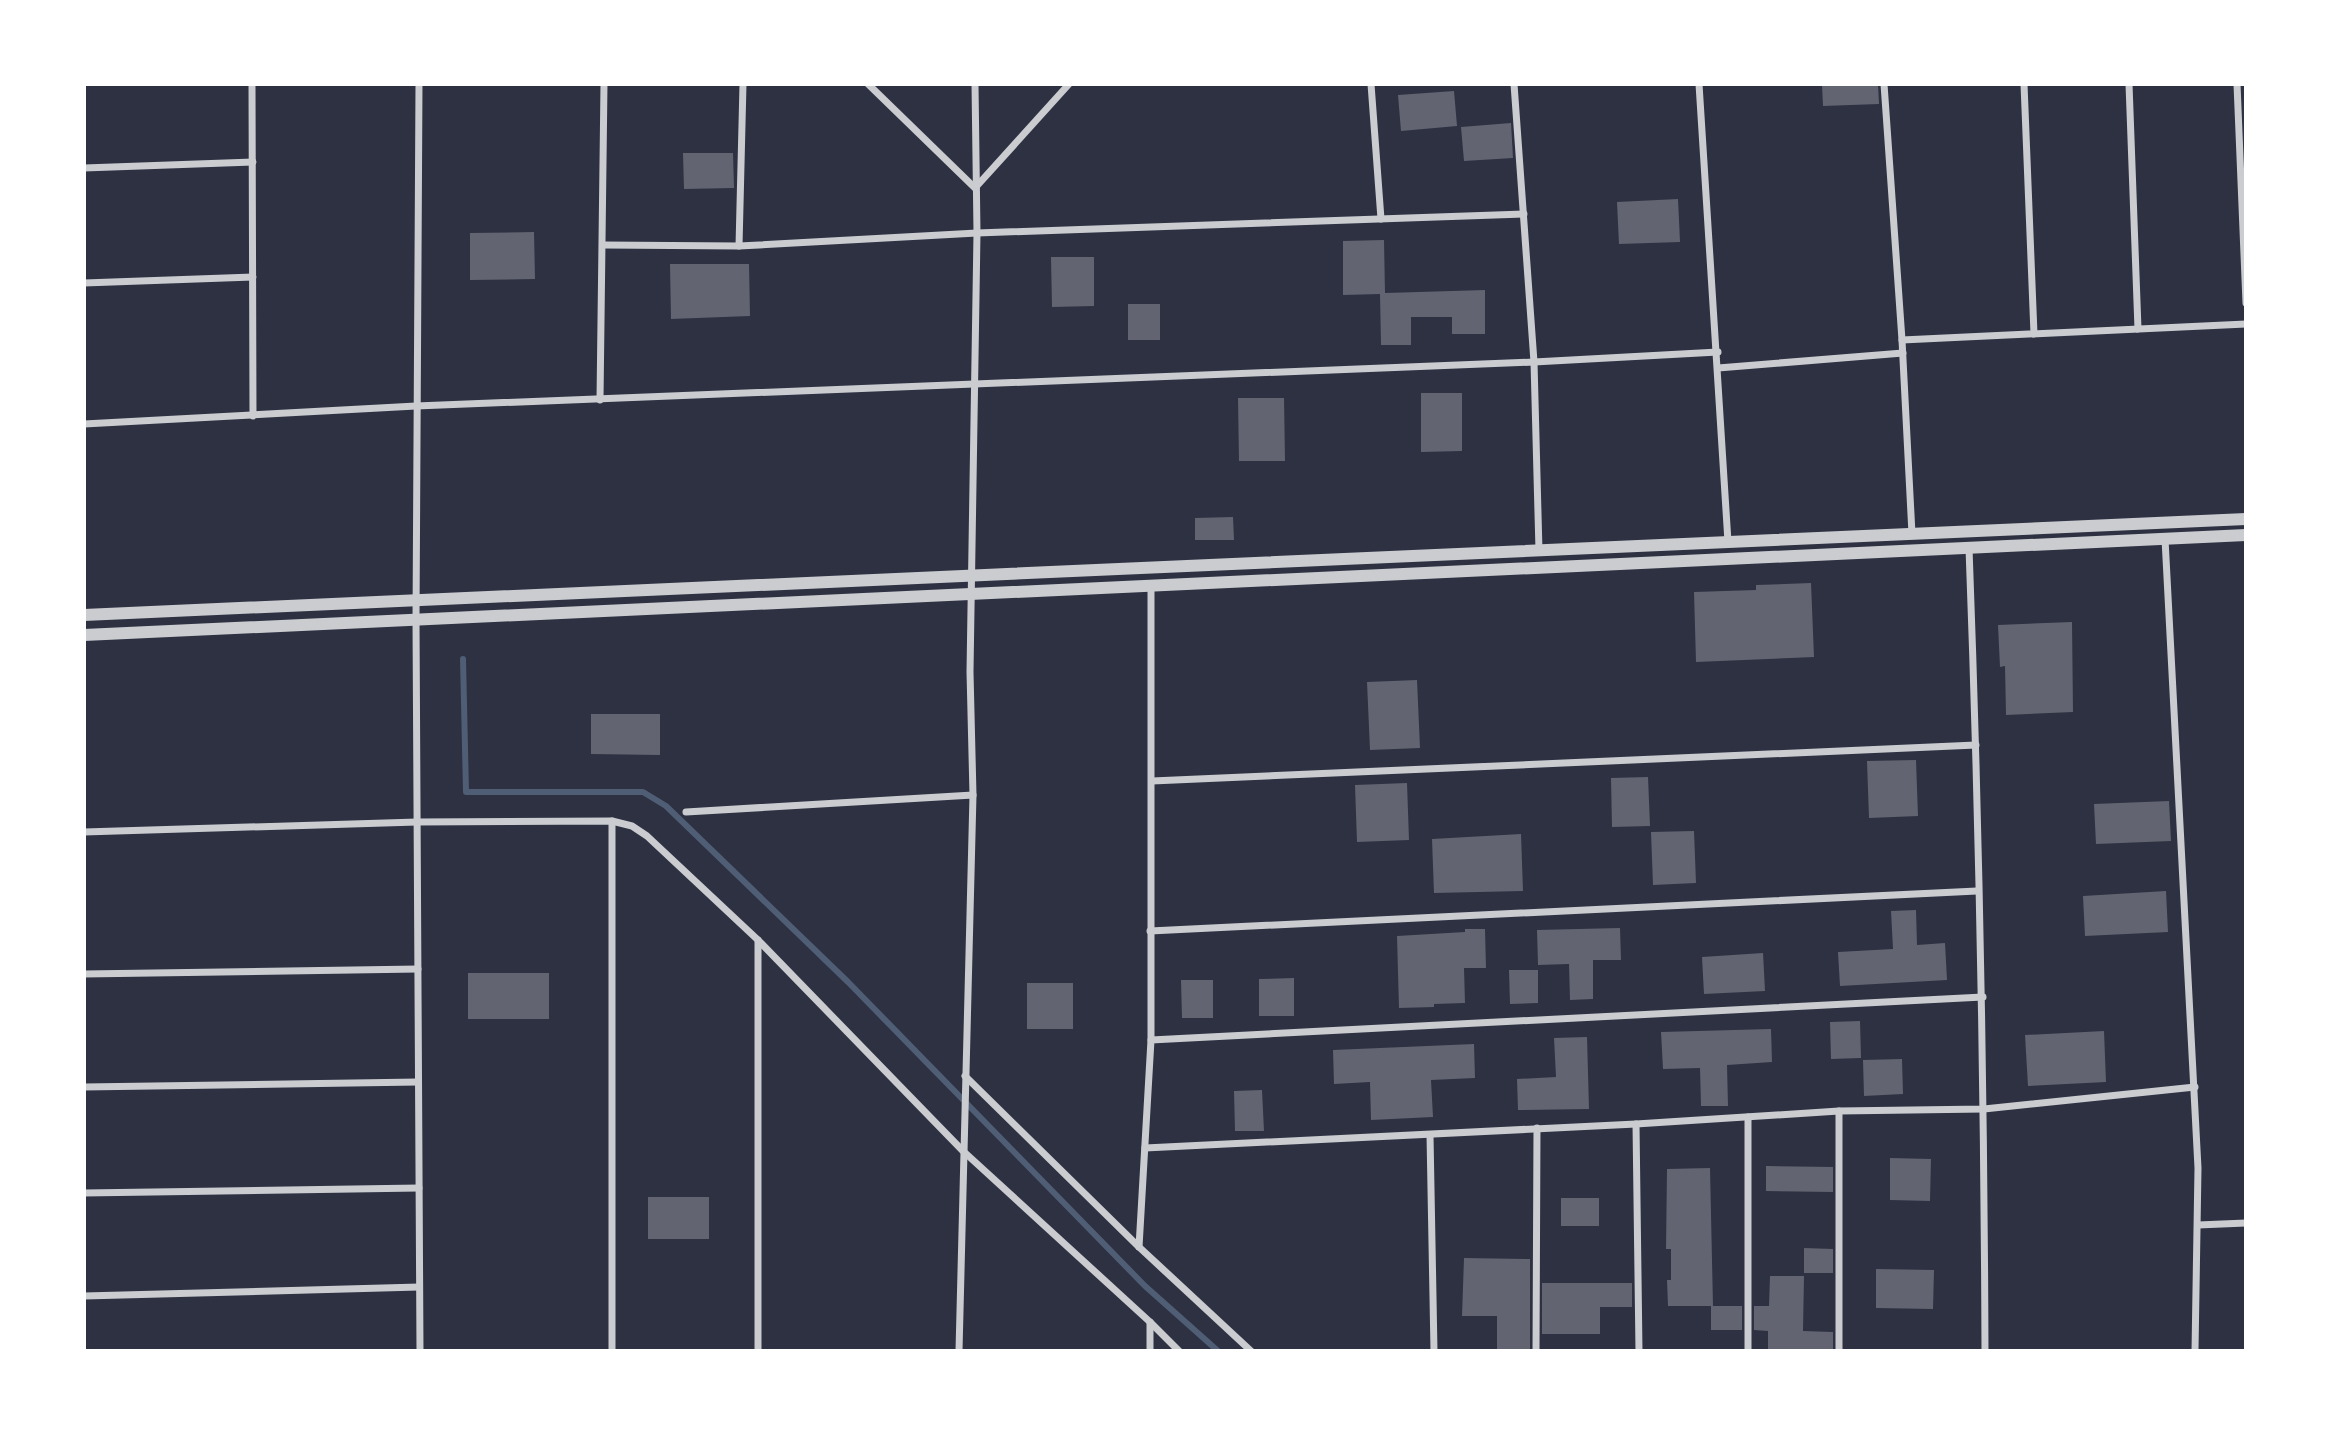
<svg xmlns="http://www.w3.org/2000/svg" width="2330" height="1435" viewBox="0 0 2330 1435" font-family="Helvetica,sans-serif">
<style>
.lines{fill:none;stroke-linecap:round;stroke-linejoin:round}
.stream{stroke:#4f5d75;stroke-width:6}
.building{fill:#626471}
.minor{stroke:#caccd0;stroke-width:7}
.tertiary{stroke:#caccd0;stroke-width:12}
</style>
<rect width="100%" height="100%" fill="#2d3142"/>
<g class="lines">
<path class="stream" d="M 463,659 L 466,792 L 643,792 L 666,806 L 848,982 L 1145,1286 L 1218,1351"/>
</g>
<g class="building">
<path d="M 1822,84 L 1878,84 L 1879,104 L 1823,106 Z"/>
<path d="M 1454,91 L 1457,126 L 1401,131 L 1398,95 Z"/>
<path d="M 1511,123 L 1513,158 L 1464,161 L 1461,127 Z"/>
<path d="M 683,153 L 733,153 L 734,188 L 684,189 Z"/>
<path d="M 1678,199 L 1680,242 L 1619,244 L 1617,202 Z"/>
<path d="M 534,232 L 535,279 L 470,280 L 470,233 Z"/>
<path d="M 1384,240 L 1385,293 L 1485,290 L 1485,334 L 1452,334 L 1452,317 L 1411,317 L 1411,345 L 1381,345 L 1380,294 L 1343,295 L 1343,241 Z"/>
<path d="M 1051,257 L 1094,257 L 1094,306 L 1052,307 Z"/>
<path d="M 670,264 L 749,264 L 750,316 L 671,319 Z"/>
<rect x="1128" y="304" width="32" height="36"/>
<path d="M 1421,393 L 1462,393 L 1462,451 L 1421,452 Z"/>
<path d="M 1238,398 L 1284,398 L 1285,461 L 1239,461 Z"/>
<path d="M 1233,517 L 1234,540 L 1195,540 L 1195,518 Z"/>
<path d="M 1811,583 L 1814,657 L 1696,662 L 1694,592 L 1756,590 L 1756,585 Z"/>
<path d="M 2072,622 L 2073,712 L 2006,715 L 2005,666 L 2000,667 L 1998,625 Z"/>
<path d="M 1417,680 L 1420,748 L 1370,750 L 1367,682 Z"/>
<path d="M 591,714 L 660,714 L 660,755 L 591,754 Z"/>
<path d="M 1916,760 L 1918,816 L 1869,818 L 1867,761 Z"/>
<path d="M 1648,777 L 1650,826 L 1612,827 L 1611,778 Z"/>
<path d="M 1407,783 L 1409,840 L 1357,842 L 1355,785 Z"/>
<path d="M 2169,801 L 2171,841 L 2096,844 L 2094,804 Z"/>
<path d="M 1694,831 L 1696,883 L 1653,885 L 1651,832 Z"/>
<path d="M 1521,834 L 1523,891 L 1434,893 L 1432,839 Z"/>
<path d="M 2166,891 L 2168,932 L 2085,936 L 2083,896 Z"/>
<path d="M 1916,910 L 1917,945 L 1945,943 L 1947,980 L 1840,986 L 1838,952 L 1893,949 L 1891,911 Z"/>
<path d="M 1620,928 L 1621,960 L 1593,960 L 1593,999 L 1570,1000 L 1569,964 L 1538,965 L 1537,930 Z"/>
<path d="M 1465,929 L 1485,929 L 1486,968 L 1464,968 L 1465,1003 L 1434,1004 L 1434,1007 L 1399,1008 L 1397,936 L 1465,932 Z"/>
<path d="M 1763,953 L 1765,991 L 1704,994 L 1702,957 Z"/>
<path d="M 1509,970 L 1538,970 L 1538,1003 L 1510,1004 Z"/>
<rect x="468" y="973" width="81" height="46"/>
<path d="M 1294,978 L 1294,1016 L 1259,1016 L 1259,979 Z"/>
<path d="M 1181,980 L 1213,980 L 1213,1018 L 1182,1018 Z"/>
<rect x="1027" y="983" width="46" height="46"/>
<path d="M 1860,1021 L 1861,1058 L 1831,1059 L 1830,1022 Z"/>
<path d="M 1771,1029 L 1772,1062 L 1727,1065 L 1728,1106 L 1701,1106 L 1700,1068 L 1663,1069 L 1661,1032 Z"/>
<path d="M 2104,1031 L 2106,1082 L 2028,1086 L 2025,1035 Z"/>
<path d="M 1587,1037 L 1589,1109 L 1518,1110 L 1517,1079 L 1556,1077 L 1554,1038 Z"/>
<path d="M 1474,1044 L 1475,1078 L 1431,1080 L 1433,1117 L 1371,1120 L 1370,1082 L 1334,1084 L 1333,1050 Z"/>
<path d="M 1902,1059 L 1903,1094 L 1864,1096 L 1863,1060 Z"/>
<path d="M 1262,1090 L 1264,1131 L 1235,1131 L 1234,1091 Z"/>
<path d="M 1890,1158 L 1931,1159 L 1930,1201 L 1890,1200 Z"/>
<path d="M 1766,1166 L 1833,1167 L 1833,1192 L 1766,1191 Z"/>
<path d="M 1710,1168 L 1713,1306 L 1668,1306 L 1667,1280 L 1671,1280 L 1671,1249 L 1666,1249 L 1667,1169 Z"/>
<rect x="648" y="1197" width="61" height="42"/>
<rect x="1561" y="1198" width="38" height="28"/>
<path d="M 1804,1248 L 1833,1249 L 1833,1273 L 1804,1273 Z"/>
<path d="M 1464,1258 L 1530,1259 L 1530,1351 L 1497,1351 L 1497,1316 L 1462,1316 Z"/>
<path d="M 1876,1269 L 1934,1270 L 1933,1309 L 1876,1308 Z"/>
<path d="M 1770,1276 L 1804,1276 L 1803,1331 L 1833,1332 L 1833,1351 L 1768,1351 L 1768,1331 L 1754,1330 L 1754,1306 L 1769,1306 Z"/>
<path d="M 1542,1283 L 1632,1283 L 1632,1307 L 1600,1307 L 1600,1334 L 1542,1334 Z"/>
<rect x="1711" y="1306" width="31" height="24"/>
</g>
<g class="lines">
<g class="minor">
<path d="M 252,84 L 253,416"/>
<path d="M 419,84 L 416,620 L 420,1351"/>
<path d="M 868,84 L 975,188 L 1069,84"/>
<path d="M 1371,84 L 1381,219"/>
<path d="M 1514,84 L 1534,362 L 1539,551"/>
<path d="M 1699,84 L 1728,542"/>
<path d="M 1884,84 L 1902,340 L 1912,534"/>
<path d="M 2024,84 L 2034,334"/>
<path d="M 2129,84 L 2138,329"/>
<path d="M 2237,84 L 2246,303"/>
<path d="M 84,168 L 253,162"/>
<path d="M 604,245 L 739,246 L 977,233 L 1524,214"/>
<path d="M 739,246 L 743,84"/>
<path d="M 84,283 L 253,277"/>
<path d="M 1902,340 L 2246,324"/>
<path d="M 1718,368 L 1903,353"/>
<path d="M 600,400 L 604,84"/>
<path d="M 84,424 L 416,406 L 1534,362 L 1718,352"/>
<path d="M 2165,539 L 2198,1168 L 2195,1351"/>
<path d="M 1969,548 C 1979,816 1984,1083 1985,1351"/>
<path d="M 1152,781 L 1976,745"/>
<path d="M 686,812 L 973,795"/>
<path d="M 612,821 L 612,1351"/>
<path d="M 84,832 L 417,822 L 612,821 L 632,826 L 647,836 L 758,940 L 963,1151 L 1150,1322 L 1179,1351"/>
<path d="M 1150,931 L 1977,891"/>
<path d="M 84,974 L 418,969"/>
<path d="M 1151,1040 L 1983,997"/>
<path d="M 965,1076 L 1139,1247 L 1251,1351"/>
<path d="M 84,1087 L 418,1082"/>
<path d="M 1839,1111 L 1839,1351"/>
<path d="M 1748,1117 L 1748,1351"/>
<path d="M 1636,1124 L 1639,1351"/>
<path d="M 1430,1135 L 1434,1351"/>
<path d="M 1145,1148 L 1636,1124 L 1839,1111 L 1984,1109 L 2195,1087"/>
<path d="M 84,1193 L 419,1188"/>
<path d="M 2198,1225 L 2246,1223"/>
<path d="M 1139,1247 L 1151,1040 L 1151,586"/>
<path d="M 84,1296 L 419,1287"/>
<path d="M 758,1351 L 758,940"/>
<path d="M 959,1351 L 973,795 L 970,672 L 977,233 L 975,84"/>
<path d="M 1150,1351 L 1150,1322"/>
<path d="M 1536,1351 L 1537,1128"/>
</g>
<g class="tertiary">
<path d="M 84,615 L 2246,519"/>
<path d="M 84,635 L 2246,535"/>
</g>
</g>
<rect width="2330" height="1435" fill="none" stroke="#ffffff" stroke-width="172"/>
</svg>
